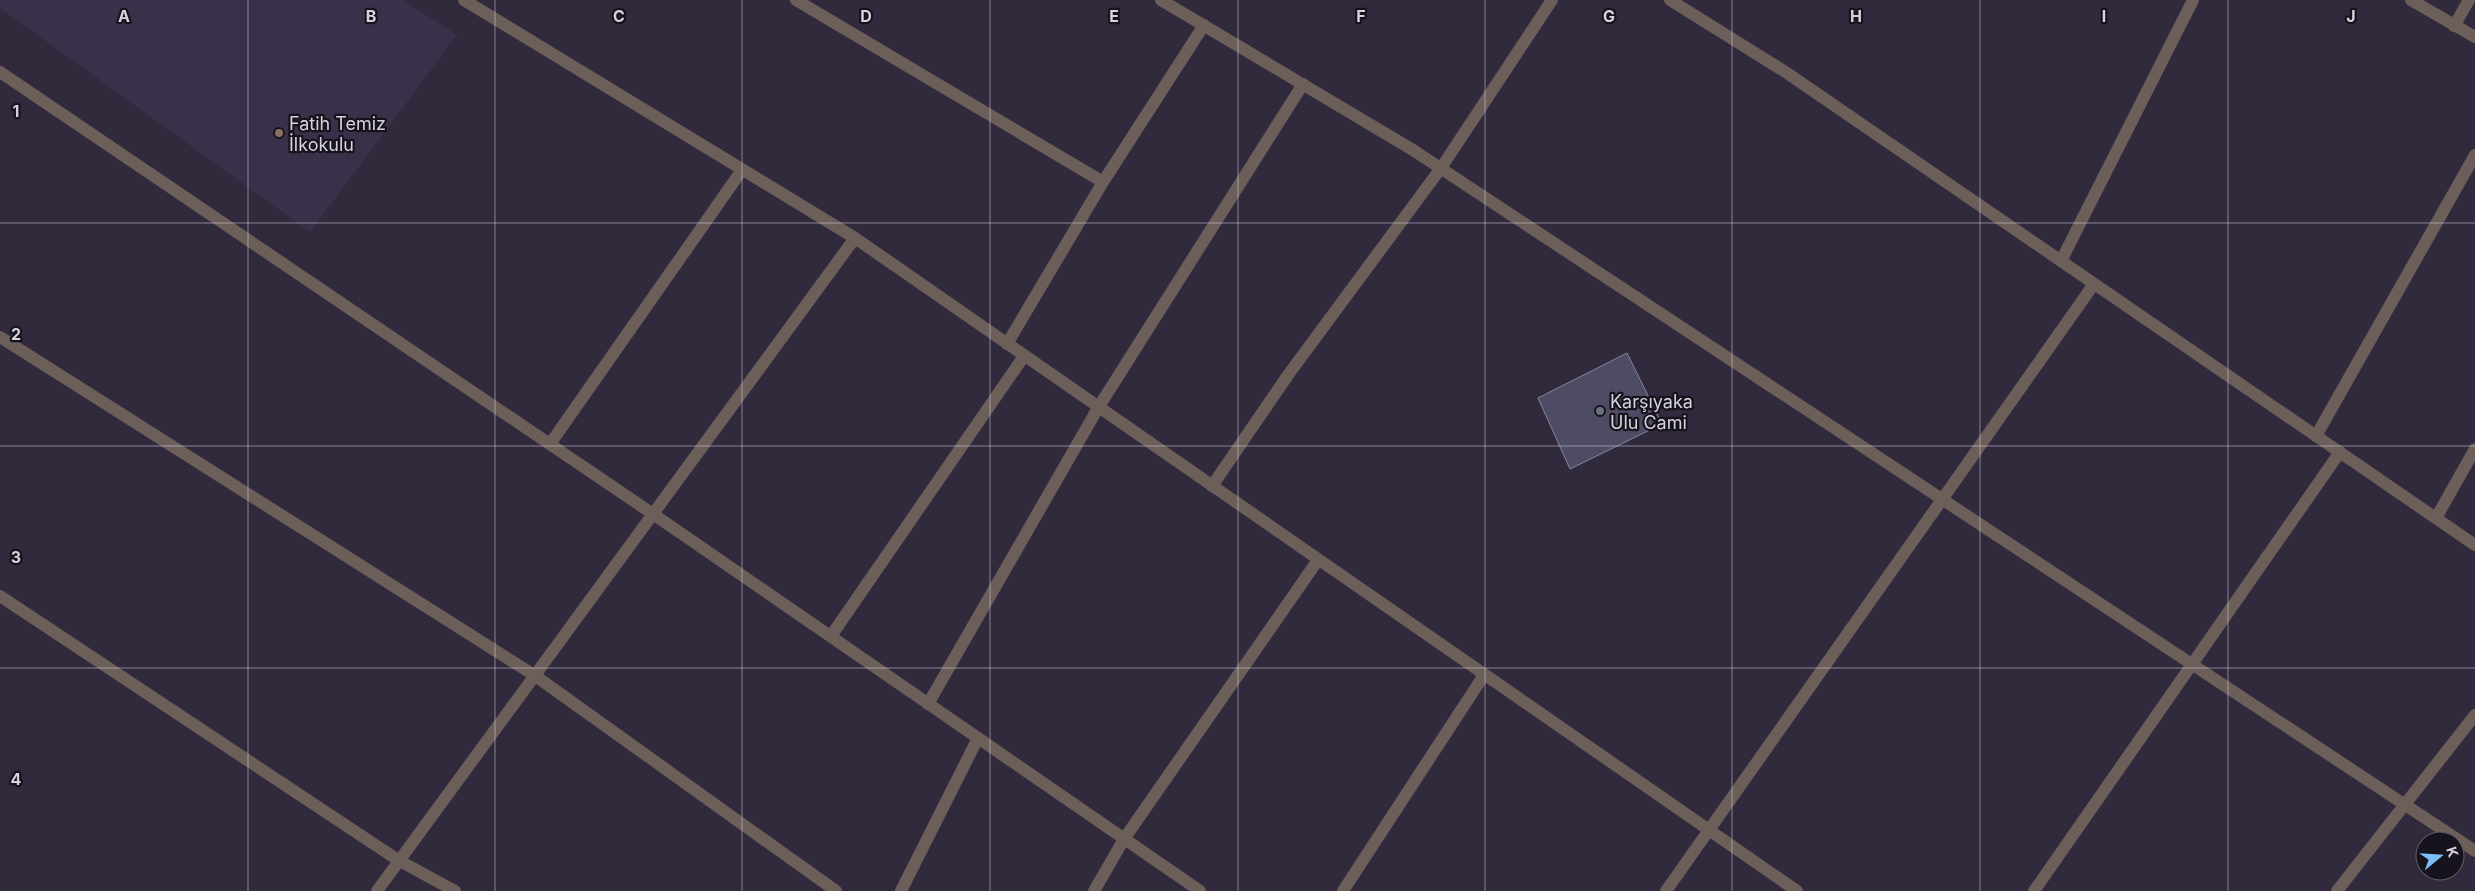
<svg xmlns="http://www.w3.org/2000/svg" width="2475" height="891" viewBox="0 0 2475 891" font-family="Inter,sans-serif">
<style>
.built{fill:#3b3049}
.building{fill:#4e4b64;stroke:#87859d}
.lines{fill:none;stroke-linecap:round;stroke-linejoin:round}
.street{stroke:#6c5f5a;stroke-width:12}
.grid{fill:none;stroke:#d7d2df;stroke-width:1;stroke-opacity:0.55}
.education-dot{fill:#8d6e63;stroke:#17131c;stroke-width:2}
.worship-dot{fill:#6b7280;stroke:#17131c;stroke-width:2}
.labels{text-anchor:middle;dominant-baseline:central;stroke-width:4.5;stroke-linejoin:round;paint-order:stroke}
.poi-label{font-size:18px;fill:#d7d2df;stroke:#17131c;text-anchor:start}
.grid-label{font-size:16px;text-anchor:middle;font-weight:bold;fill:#d7d2df;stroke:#17131c;stroke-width:4.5;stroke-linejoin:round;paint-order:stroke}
</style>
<rect width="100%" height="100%" fill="#31293c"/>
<path class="built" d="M 0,0 L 403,0 L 457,35 L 310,232 L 0,8 Z"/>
<path class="building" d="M 1627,353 L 1662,424 L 1570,469 L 1538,398 Z"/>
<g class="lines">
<g class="street">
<path d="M 464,0 L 855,238 L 1797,891"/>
<path d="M 796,0 L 1103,182"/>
<path d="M 1161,0 L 1413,150 L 2475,851"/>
<path d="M 1670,0 L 1787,73 L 2475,545"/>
<path d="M 2411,0 L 2475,37"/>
<path d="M 2454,26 L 2469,0"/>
<path d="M 0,72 L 653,514 L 1200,891"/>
<path d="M 2061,261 L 2193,0"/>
<path d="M 0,337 L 534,675 L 836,891"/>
<path d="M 1007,344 L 1103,182 L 1204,25"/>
<path d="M 2316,436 L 2475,155"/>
<path d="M 550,444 L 742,170"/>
<path d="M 1212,486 L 1288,375 L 1441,168 L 1552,0"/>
<path d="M 2436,518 L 2475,449"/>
<path d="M 0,596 L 398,860 L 455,891"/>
<path d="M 831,636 L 1024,356"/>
<path d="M 928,704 L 1098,408 L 1303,84"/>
<path d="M 377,891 L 855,238"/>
<path d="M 901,891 L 978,738"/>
<path d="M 1094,891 L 1124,839 L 1318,560"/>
<path d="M 1343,891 L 1484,675"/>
<path d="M 1666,891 L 2094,284"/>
<path d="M 2034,891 L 2340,452"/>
<path d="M 2337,891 L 2475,715"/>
</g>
</g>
<path class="grid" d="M 248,0 L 248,891M 495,0 L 495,891M 742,0 L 742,891M 990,0 L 990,891M 1238,0 L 1238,891M 1485,0 L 1485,891M 1732,0 L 1732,891M 1980,0 L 1980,891M 2228,0 L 2228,891M 0,223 L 2475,223M 0,446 L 2475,446M 0,668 L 2475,668"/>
<circle class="education-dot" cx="279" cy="133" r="5"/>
<circle class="worship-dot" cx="1600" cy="411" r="5"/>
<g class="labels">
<g class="poi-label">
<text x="289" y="123">Fatih Temiz<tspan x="289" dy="21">İlkokulu</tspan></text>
<text x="1610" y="401">Karşıyaka<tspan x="1610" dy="21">Ulu Cami</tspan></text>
</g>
</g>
<g class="grid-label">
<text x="124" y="22">A</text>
<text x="371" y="22">B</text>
<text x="619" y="22">C</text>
<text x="866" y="22">D</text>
<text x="1114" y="22">E</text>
<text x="1361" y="22">F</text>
<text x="1609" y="22">G</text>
<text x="1856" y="22">H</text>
<text x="2104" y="22">I</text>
<text x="2351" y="22">J</text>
<text x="16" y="117">1</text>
<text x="16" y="340">2</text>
<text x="16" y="563">3</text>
<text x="16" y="785">4</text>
</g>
<g transform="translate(2440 856) rotate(72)"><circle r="24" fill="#17131c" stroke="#645f6a"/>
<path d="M0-4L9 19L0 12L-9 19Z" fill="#7bbef8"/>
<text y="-8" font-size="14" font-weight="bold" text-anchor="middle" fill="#d7d2df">K</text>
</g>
</svg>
